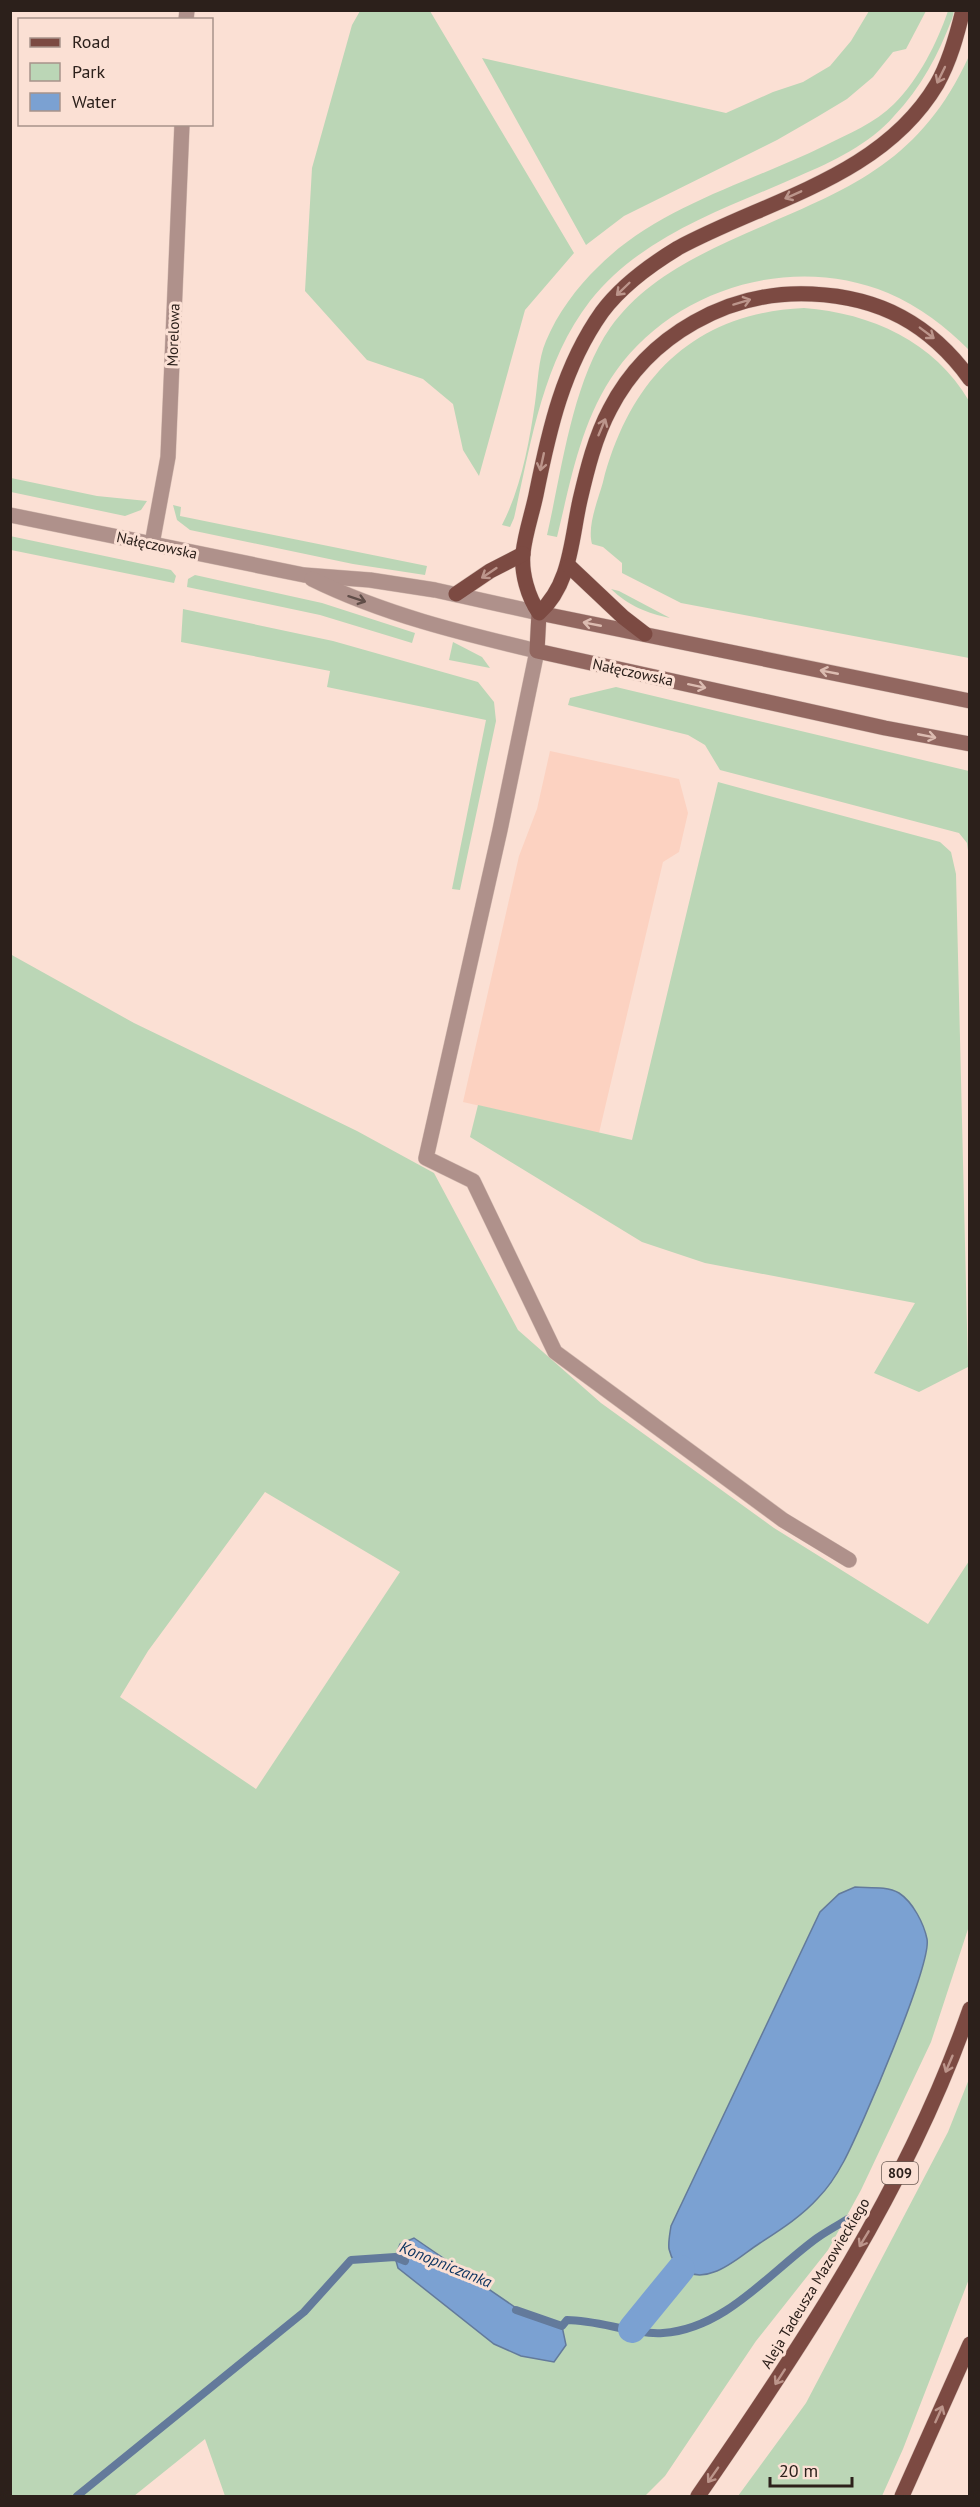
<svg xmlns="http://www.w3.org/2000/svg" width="980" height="2507" viewBox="0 0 980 2507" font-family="'PT Sans',sans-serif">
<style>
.built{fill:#fcd2c1}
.green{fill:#bbd6b6;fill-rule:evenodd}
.water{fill:#7ba1d2;stroke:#637a9b;stroke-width:1.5}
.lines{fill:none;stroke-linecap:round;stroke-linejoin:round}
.stream{stroke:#637a9b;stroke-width:8}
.canal{stroke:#7ba1d2;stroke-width:28}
.minor-casing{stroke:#d6bdb3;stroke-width:16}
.tertiary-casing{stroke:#d6bdb3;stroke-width:16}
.secondary-casing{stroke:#d6bdb3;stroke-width:16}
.primary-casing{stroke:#d6bdb3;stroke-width:16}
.minor{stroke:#af918b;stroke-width:15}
.tertiary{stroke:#af918b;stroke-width:15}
.secondary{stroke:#926760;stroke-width:15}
.primary{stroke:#7c4a42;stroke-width:15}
.oneway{stroke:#bc958b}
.oneway2{stroke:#604d48}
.oneway3{stroke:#dcbcb1}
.labels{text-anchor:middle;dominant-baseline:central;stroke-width:6;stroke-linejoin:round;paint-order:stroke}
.shield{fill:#fbe0d4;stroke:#6a5a52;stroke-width:1.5}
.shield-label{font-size:14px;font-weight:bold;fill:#2c201b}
.street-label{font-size:15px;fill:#2c201b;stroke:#fbe0d4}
.water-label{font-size:16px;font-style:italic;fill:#0b325f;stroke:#fbe0d4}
</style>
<rect width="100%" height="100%" fill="#fbe0d4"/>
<path class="built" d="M 550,751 L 679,779 L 688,813 L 679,852 L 663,862 L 599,1133 L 463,1102 L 519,856 L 537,809 Z"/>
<g class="green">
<path d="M 360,11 L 430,11 L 574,253 L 525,310 L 479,476 L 463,450 L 453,404 L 423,379 L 367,360 L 305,291 L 312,168 L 352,25 Z"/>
<path d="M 869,11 L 926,11 L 906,49 L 893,52 L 873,77 L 847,99 L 817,117 L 777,140 L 624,216 L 586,245 L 482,58 L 726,113 L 773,92 L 803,82 L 830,66 L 851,41 Z"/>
<path d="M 948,11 L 954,11 L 952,19 C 938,55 921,88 894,116 C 870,144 832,162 799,176 C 725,209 642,235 590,301 C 542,363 531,444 514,518 L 510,527 L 502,525 C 521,488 529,444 535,403 C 538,383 538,359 546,341 C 557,314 577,287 598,267 C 659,206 749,183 824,146 C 848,134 875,123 894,104 C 919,79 937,43 948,11 Z"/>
<path d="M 969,56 L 969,350 C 946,327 919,306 888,293 C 793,253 675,288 616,371 C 581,420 571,480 557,537 L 547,535 C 562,470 572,383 610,328 C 640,286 684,262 729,241 C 837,192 916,172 969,56 Z"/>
<path d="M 804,308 C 871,313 935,342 969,401 L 969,658 L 681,603 L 622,573 L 622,563 L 603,547 L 592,544 C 587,526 598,500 603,482 C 630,378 694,313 804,308 Z"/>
<path d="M 11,478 L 97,496 L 147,501 L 141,510 L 125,516 L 11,492 Z"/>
<path d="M 173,505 L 181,507 L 180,516 L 427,566 L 425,575 L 353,564 L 190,530 L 177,520 Z"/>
<path d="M 10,536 L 171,570 L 176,576 L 174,583 L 11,550 Z"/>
<path d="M 195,575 L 322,603 L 415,633 L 412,643 L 320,615 L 187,587 L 188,579 Z"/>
<path d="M 611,589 L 619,591 L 670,618 C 646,613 629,606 611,589 Z"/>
<path d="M 183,609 L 333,641 L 478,682 L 494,702 L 496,721 L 460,890 L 452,889 L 486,720 L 327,687 L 330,671 L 181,642 Z"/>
<path d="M 453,642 L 482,657 L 490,668 L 449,660 Z"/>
<path d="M 616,687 L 969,771 L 969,858 L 967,843 L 959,833 L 720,770 L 705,745 L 688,735 L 568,705 L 570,698 Z"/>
<path d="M 718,782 L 940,842 L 951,852 L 956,874 L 968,1367 L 919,1392 L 874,1373 L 915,1303 L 705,1263 L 642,1242 L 470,1137 L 478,1105 L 632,1140 Z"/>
<path d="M 10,954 L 134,1023 L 357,1131 L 434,1173 L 518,1330 L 601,1403 L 774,1528 L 928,1624 L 969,1561 L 970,1884 C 966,1902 969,1909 969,1926 L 931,2042 L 861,2190 L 828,2250 L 756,2341 L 665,2476 L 645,2496 L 225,2496 L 205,2439 L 134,2496 L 11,2496 ZM 265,1492 L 400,1572 L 256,1789 L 120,1697 L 148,1651 Z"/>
<path d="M 969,2079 L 969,2279 L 903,2449 L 882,2496 L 738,2496 L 806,2403 L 948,2132 Z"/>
</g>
<g class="water">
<path d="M 855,1887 C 869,1888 887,1886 899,1893 C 913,1902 924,1924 927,1939 C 932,1964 860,2131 844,2161 C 837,2174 829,2187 818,2198 C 802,2216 780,2230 760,2243 C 746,2252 730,2267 714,2272 C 694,2280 674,2271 669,2249 C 668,2242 670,2233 671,2226 L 820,1912 L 839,1894 Z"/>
<path d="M 414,2238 L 525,2314 L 562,2326 L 566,2345 L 554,2362 L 521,2356 L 494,2344 L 398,2268 L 395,2257 L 400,2244 Z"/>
</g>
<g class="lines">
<g class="stream">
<path d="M 516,2310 L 562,2326 L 567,2320 C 599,2320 634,2335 663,2333 C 725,2329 770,2272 817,2238 C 827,2231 838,2225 848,2219"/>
<path d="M 77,2496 L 304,2312 L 351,2260 L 395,2257 L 405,2261"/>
</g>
<path class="canal" d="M 632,2329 L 681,2269"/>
<defs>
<g id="minor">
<path d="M 186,20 L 187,10"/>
<path d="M 152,544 L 168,457 L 182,124"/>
<path d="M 537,651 L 500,830 L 426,1158 L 473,1181 L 555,1352 L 783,1520 L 849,1560"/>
</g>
<g id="tertiary">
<path d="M 10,515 L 304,575 L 370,580 L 435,590 L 539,613"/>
<path d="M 312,579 C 383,614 461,633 537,651"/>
</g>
<path id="secondary" d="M 970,701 L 539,613 L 537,651 L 885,728 L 970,744"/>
<g id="primary">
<path d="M 963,10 C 957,35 950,61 937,84 C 882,177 767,200 678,248 C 650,265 622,285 602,312 C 563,367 549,430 536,495 C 532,514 525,534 523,553 C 521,573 528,597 539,613 C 571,584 571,540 580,500 C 587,470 595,437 610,409 C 648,335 729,290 812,294 C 880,297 930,324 970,379"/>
<path d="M 569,566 L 623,617 L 645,634"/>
<path d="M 456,594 L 490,571 L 523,554"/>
<path d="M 698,2496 C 804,2343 908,2187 970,2009"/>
<path d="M 902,2496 L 970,2344"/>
</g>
</defs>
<use href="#minor" class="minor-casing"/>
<use href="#tertiary" class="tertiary-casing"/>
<use href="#secondary" class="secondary-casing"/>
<use href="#primary" class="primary-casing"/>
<use href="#minor" class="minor"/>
<use href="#tertiary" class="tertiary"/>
<use href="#secondary" class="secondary"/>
<use href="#primary" class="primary"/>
</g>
<defs><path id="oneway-shaft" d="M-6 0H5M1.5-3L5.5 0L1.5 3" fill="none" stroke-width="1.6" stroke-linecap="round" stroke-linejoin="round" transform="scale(1.5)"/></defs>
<g class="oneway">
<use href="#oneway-shaft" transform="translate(941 75) rotate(116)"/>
<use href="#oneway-shaft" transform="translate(793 195) rotate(156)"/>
<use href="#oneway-shaft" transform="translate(623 289) rotate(136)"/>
<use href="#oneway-shaft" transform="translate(742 302) rotate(-17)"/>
<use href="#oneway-shaft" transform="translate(927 333) rotate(37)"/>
<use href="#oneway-shaft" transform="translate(602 427) rotate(-67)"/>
<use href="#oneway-shaft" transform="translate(542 462) rotate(102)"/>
<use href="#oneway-shaft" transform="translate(489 573) rotate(146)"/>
<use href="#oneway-shaft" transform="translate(949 2064) rotate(113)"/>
<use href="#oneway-shaft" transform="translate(864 2239) rotate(121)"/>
<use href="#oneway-shaft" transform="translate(780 2377) rotate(123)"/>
<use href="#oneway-shaft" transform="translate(939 2414) rotate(-66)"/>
<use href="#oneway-shaft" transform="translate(713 2475) rotate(125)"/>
</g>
<use class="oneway2" href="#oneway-shaft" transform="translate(357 599) rotate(18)"/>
<g class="oneway3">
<use href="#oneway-shaft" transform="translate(592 624) rotate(-169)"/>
<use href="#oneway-shaft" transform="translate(829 672) rotate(-169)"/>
<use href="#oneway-shaft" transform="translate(697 686) rotate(12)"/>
<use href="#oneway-shaft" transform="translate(927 736) rotate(11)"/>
</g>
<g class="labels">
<rect class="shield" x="882" y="2162" width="36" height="22" rx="4.5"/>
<g class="shield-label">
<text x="900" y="2173">809</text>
</g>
<g class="street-label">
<text transform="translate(173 335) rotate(-88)">Morelowa</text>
<text transform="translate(157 545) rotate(12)">Nałęczowska</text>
<text transform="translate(633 672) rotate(12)">Nałęczowska</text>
<text transform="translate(815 2283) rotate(-59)">Aleja Tadeusza Mazowieckiego</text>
</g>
<g class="water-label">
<text transform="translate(446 2264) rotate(22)">Konopniczanka</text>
</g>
</g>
<rect width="980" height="2507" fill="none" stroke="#2c201b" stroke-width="24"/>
<rect x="18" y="18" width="195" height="108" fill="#fbe0d4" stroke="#a8938a" stroke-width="1.5"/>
<rect x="30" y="38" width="30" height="9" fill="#7c4a42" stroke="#a8938a" stroke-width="1.5"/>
<text x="72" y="48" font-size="18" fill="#2c201b">Road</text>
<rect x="30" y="63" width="30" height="18" fill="#bbd6b6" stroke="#a8938a" stroke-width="1.5"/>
<text x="72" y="78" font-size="18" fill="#2c201b">Park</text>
<rect x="30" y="93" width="30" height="18" fill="#7ba1d2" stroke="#a8938a" stroke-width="1.5"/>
<text x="72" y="108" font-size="18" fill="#2c201b">Water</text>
<path d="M770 2477v9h82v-9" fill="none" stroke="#2c201b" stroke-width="3"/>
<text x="779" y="2477" font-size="18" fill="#2c201b" stroke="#fbe0d4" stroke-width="4.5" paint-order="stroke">20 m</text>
</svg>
